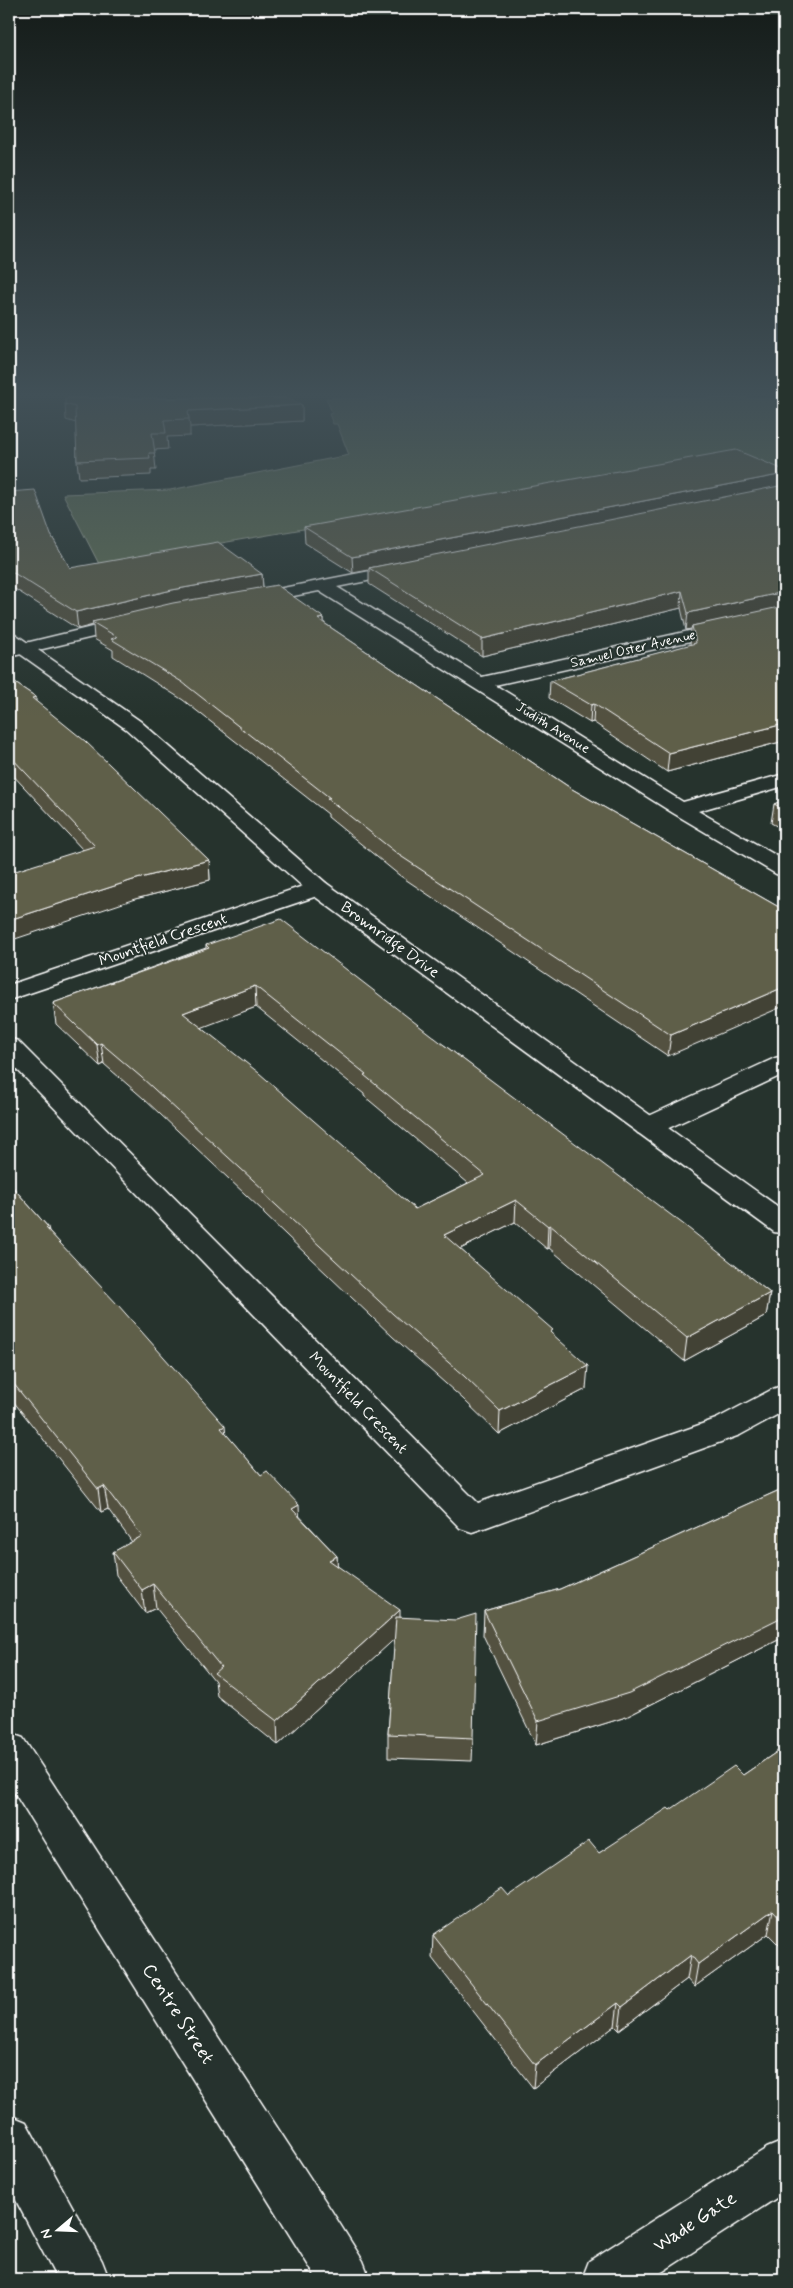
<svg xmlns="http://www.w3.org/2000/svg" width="793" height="2288" viewBox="0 0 793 2288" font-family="Mynerve,sans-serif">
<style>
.green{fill:#647254;stroke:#b2b8aa}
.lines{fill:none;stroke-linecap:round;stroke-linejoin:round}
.minor-casing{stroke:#fff;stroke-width:3}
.tertiary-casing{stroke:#fff;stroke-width:3}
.secondary-casing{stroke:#fff;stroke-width:3}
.minor{fill:#26332d;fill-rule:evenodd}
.tertiary{fill:#26332d;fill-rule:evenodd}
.secondary{fill:#26332d;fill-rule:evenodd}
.wall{fill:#525140;stroke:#fff;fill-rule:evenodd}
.shaded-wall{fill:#424234;stroke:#fff}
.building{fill:#5f5e4a;stroke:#fff;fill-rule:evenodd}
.labels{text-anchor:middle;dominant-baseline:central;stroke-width:4;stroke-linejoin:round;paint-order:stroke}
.far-street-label{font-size:14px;fill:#fff;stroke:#26332d}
.street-label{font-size:16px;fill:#fff;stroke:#26332d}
.near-street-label{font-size:19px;fill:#fff;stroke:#26332d}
</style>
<rect width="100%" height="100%" fill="#26332d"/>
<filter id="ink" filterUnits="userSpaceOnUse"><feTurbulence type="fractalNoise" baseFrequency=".02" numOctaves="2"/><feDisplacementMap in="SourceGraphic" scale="10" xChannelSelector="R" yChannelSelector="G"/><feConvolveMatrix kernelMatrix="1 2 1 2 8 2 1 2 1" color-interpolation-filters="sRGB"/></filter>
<g filter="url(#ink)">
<path class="green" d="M 326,398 L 784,398 L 784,476 L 729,456 L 99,564 L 63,494 L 170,490 L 349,455 L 337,424 L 333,424 L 329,414 L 332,413 Z"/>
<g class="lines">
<defs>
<g id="minor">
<path d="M 406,564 L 412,566 L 414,569 L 412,572 L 337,587 L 482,677 L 784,610 L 784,620 L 495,685 L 683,802 L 784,774 L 784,786 L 698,811 L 784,860 L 784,876 L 776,874 L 673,813 L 319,591 L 252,604 L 246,603 L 244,599 L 246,595 L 252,594 Z"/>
<path d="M 129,618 L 135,619 L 138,623 L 135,627 L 9,657 L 9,647 Z"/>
<path d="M 318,881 L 326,883 L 329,888 L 326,893 L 9,1000 L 9,985 Z"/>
<path d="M 9,1038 L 18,1041 L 478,1503 L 716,1419 L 773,1389 L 784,1385 L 784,1411 L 740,1435 L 484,1528 L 472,1532 L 460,1528 L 9,1061 Z"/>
<path d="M 784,1056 L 784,1074 L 658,1133 L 648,1135 L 638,1133 L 634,1127 L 638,1121 L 775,1058 Z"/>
</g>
<g id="tertiary">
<path d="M 9,633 L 15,634 L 140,721 L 326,883 L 784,1211 L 784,1234 L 774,1232 L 310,893 L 126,729 L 9,646 Z"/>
<path d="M 784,2141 L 784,2193 L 651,2279 L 582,2279 L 589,2261 L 767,2148 Z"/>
</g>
<g id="secondary">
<path d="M 9,1733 L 23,1738 L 331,2210 L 363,2261 L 370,2279 L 317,2279 L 9,1784 Z"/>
<path d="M 9,2115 L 26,2122 L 102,2261 L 109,2279 L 57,2279 L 9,2187 Z"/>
</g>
</defs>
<use href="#minor" class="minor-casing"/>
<use href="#tertiary" class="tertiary-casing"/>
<use href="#secondary" class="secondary-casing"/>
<use href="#minor" class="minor"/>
<use href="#tertiary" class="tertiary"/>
<use href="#secondary" class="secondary"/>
</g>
<g class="wall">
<path d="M 65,404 L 302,405 L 302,421 L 190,427 L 190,436 L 167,437 L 168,449 L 154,450 L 156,470 L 151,470 L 151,475 L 79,478 L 77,461 L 76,423 L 66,420 Z"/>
<path d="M 784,470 L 784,741 L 667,772 L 593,722 L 590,723 L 549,698 L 550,681 L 690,645 L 691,629 L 686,630 L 681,608 L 482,656 L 369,584 L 369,570 L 353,573 L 305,543 L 304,527 Z"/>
<path d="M 9,492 L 51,535 L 70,568 L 262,574 L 263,587 L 324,618 L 324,623 L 572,789 L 784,910 L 668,1056 L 399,875 L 328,817 L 328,814 L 183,700 L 113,656 L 113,650 L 94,639 L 93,625 L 78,629 L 10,586 L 9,584 Z"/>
<path d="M 9,679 L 36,697 L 36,702 L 209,860 L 210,880 L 135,899 L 83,850 L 9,771 Z"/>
<path d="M 784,800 L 784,830 L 771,823 L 774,804 Z"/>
<path d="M 206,945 L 444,1045 L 770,1293 L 766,1316 L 684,1361 L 549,1248 L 547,1249 L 515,1222 L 460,1249 L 553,1335 L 586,1389 L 499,1434 L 463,1399 L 393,1337 L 264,1214 L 263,1211 L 143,1098 L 104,1064 L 100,1066 L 56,1024 L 53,1003 L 206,948 ZM 256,1007 L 364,1094 L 364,1096 L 468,1183 L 415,1209 L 201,1027 Z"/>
<path d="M 784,1109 L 784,1135 L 779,1132 L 783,1110 Z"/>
<path d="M 9,1183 L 48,1227 L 49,1231 L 225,1433 L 261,1475 L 337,1556 L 337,1566 L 400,1617 L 473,1738 L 472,1761 L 388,1758 L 388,1734 L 395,1638 L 278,1745 L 217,1696 L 215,1681 L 156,1608 L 145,1613 L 116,1575 L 113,1552 L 132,1542 L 108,1509 L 101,1512 L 9,1396 Z"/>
<path d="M 784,1488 L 784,1637 L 626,1717 L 536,1745 L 483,1635 L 484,1611 L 560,1589 Z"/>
<path d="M 784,1747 L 784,1946 L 782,1948 L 768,1934 L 694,1987 L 687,1979 L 619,2030 L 615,2026 L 533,2088 L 432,1958 L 433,1935 L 509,1896 L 599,1853 L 670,1810 L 743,1775 Z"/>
</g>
<g class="shaded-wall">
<path d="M 302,405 L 302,421 L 190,427 L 188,411 Z"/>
<path d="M 784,474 L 784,489 L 369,568 L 369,570 L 353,573 L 352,557 Z"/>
<path d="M 262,574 L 263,590 L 92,622 L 93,625 L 78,629 L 76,612 L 172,590 Z"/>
<path d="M 682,591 L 681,608 L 482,656 L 482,639 Z"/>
<path d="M 784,592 L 784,608 L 692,626 L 691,629 L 686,630 L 688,613 Z"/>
<path d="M 324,618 L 324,635 L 318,619 Z"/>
<path d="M 594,704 L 593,722 L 590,723 L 591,705 Z"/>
<path d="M 784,724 L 784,741 L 667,772 L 669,753 Z"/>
<path d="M 209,860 L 210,880 L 135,899 L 9,941 L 9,920 L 133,880 Z"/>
<path d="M 255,986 L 256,1007 L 185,1034 L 183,1013 Z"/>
<path d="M 784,987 L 784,1006 L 668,1056 L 671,1035 Z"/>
<path d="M 101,1043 L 104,1064 L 100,1066 L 97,1045 Z"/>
<path d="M 516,1200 L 515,1222 L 444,1257 L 444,1235 Z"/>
<path d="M 550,1225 L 549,1248 L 547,1249 L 548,1226 Z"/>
<path d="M 770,1293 L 766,1316 L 684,1361 L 687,1338 Z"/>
<path d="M 588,1366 L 586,1389 L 499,1434 L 500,1411 Z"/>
<path d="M 225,1426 L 227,1450 L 221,1428 Z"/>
<path d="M 104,1486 L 108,1509 L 101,1512 L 98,1489 Z"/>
<path d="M 299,1505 L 300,1529 L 292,1509 Z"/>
<path d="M 337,1556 L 338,1579 L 329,1560 Z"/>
<path d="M 153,1584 L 156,1608 L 145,1613 L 142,1590 Z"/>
<path d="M 400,1610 L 400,1634 L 278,1745 L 277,1721 Z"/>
<path d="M 784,1616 L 784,1637 L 626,1717 L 536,1745 L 538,1721 Z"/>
<path d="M 773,1910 L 768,1934 L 694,1987 L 698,1964 Z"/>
<path d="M 784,1937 L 784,1946 L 782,1948 Z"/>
<path d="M 691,1955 L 687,1979 L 619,2030 L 622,2007 Z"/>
<path d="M 618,2003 L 615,2026 L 533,2088 L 535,2065 Z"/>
</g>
<g class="building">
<path d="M 65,398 L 289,398 L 302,405 L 188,411 L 189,419 L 164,420 L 166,433 L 152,433 L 155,453 L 149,453 L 150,458 L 77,461 L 75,407 L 65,404 Z"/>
<path d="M 736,450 L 784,470 L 784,474 L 352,557 L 304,527 Z"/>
<path d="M 784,485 L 784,592 L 688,613 L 682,591 L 482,639 L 369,568 Z"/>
<path d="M 35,490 L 51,535 L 70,568 L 218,542 L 262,574 L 172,590 L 76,612 L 9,570 L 9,492 Z"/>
<path d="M 277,585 L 324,618 L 318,619 L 572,789 L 784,910 L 784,987 L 671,1035 L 399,855 L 327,798 L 330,798 L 182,682 L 111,639 L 117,637 L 92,622 L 173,603 Z"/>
<path d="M 784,606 L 784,724 L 669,753 L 594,704 L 591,705 L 550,681 L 696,643 L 692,626 Z"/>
<path d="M 9,679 L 36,697 L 32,698 L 85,741 L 209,860 L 133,880 L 9,920 L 9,873 L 95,846 L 9,755 Z"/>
<path d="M 784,800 L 784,809 L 774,804 Z"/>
<path d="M 281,919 L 444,1045 L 683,1224 L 770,1293 L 687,1338 L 550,1225 L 548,1226 L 516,1200 L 444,1235 L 553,1330 L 550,1332 L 588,1366 L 500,1411 L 464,1376 L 393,1314 L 262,1192 L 265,1191 L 141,1077 L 101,1043 L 97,1045 L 53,1003 L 209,948 L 206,945 ZM 255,986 L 366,1074 L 364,1075 L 485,1175 L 415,1209 L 259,1073 L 183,1013 Z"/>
<path d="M 9,1183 L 48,1227 L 46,1228 L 118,1305 L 225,1426 L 221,1428 L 261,1475 L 267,1471 L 299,1505 L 292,1509 L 337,1556 L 329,1560 L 400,1610 L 277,1721 L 214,1673 L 221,1667 L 153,1584 L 142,1590 L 113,1552 L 142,1536 L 104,1486 L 98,1489 L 9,1378 Z"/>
<path d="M 784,1488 L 784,1616 L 629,1693 L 538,1721 L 484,1611 L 560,1589 Z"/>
<path d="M 476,1614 L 473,1738 L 388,1734 L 396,1617 L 456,1620 Z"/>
<path d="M 784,1747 L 784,1922 L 773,1910 L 698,1964 L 691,1955 L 622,2007 L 618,2003 L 535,2065 L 433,1935 L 502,1888 L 509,1896 L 589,1841 L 599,1853 L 668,1808 L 670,1810 L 734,1766 L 743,1775 Z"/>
</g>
</g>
<linearGradient id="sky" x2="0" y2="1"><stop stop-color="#151c19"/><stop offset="0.55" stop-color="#415057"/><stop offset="1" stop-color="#415057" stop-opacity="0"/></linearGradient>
<rect width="793" height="718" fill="url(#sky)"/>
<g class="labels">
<g class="far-street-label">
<text transform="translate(633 649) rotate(-13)">Samuel Oster Avenue</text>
<text transform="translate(553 728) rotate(32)">Judith Avenue</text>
</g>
<g class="street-label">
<text transform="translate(163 940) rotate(-19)">Mountfield Crescent</text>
<text transform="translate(390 940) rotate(36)">Brownridge Drive</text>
<text transform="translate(358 1403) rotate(46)">Mountfield Crescent</text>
</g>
<g class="near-street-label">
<text transform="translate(178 2014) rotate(57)">Centre Street</text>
<text transform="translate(695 2222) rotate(-33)">Wade Gate</text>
</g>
</g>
<rect width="793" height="2288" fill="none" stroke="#26332d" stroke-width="30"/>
<rect x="15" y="15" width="763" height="2258" fill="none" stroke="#fff" stroke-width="2" filter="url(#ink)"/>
<g transform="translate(58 2230) rotate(251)" stroke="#26332d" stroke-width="4" paint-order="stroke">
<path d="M0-4L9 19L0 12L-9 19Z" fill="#ffffff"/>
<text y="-8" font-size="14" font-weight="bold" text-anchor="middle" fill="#ffffff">N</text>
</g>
</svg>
